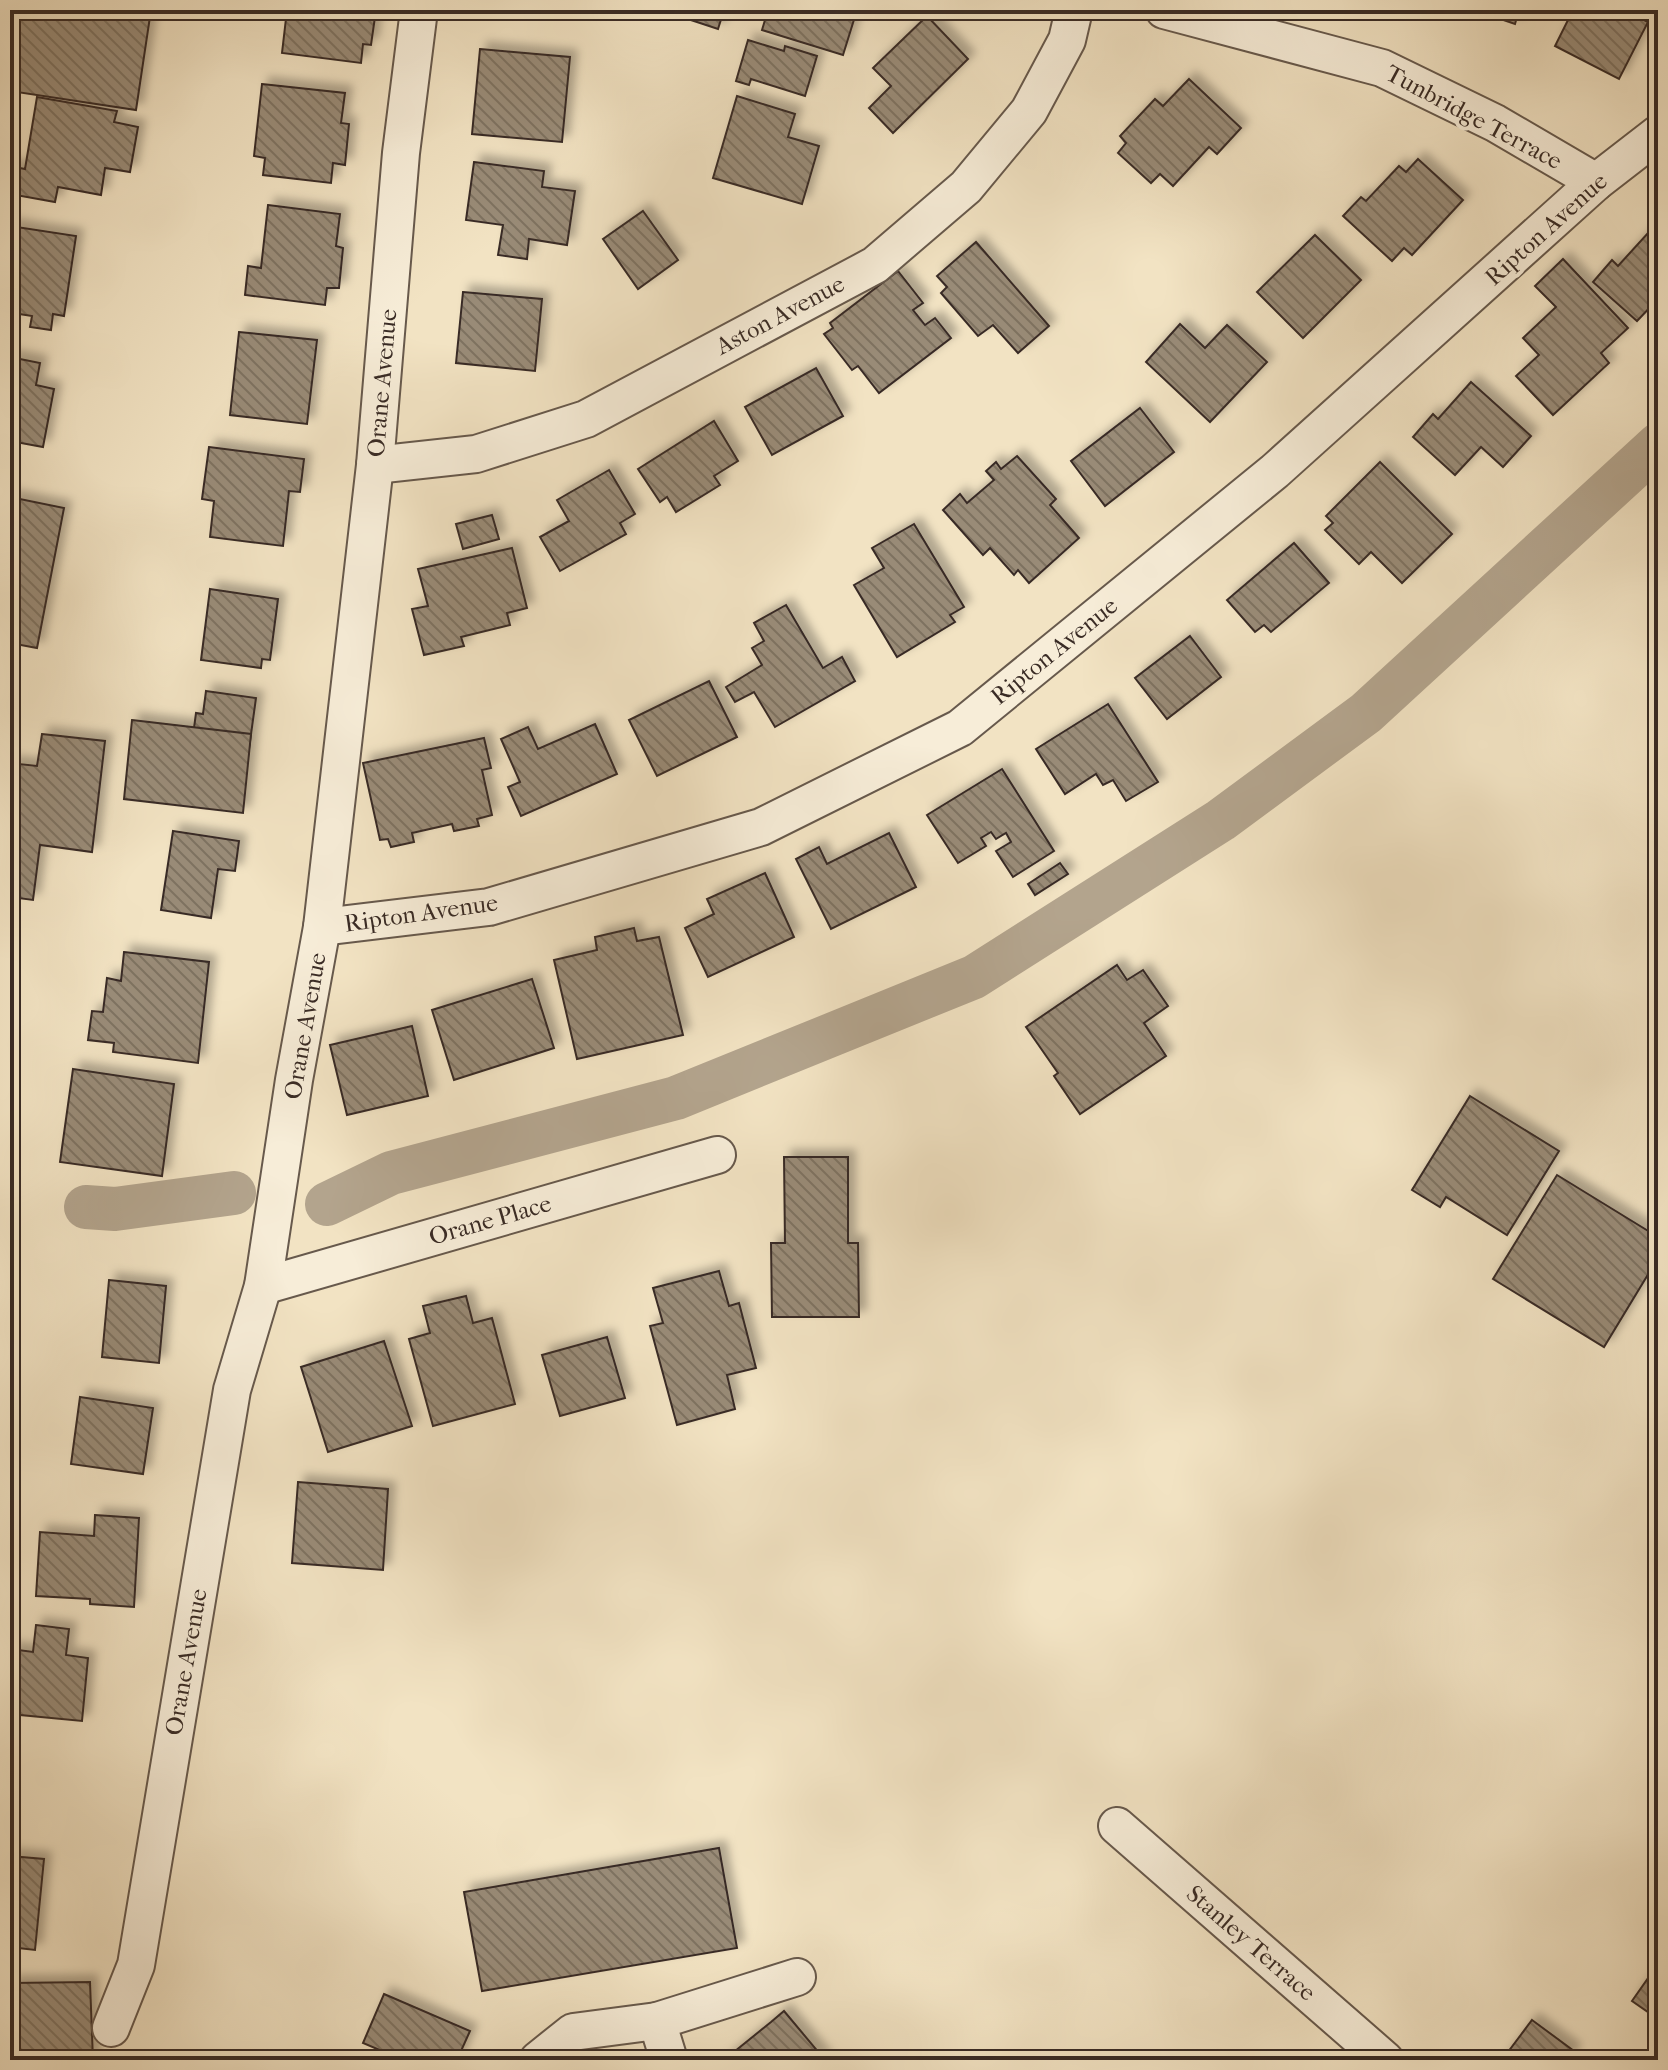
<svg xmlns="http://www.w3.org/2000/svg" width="1668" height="2070" viewBox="0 0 1668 2070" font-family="'IM FELL French Canon',serif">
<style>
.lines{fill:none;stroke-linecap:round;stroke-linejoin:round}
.canal{stroke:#b3a48d;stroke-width:44}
.building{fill:url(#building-back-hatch);stroke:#392b25;stroke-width:2;filter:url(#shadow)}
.street-casing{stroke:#67594c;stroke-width:40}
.street{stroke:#f7edd8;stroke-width:36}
.labels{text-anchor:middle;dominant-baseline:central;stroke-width:8;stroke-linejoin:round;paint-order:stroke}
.street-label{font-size:24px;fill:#392b25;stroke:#f7edd8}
</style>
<defs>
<pattern id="building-back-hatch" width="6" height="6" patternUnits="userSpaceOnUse" patternTransform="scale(2)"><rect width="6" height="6" fill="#998b77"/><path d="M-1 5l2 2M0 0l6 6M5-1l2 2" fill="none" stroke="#7e7261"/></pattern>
<filter id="shadow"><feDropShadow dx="7" dy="-7" stdDeviation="4" flood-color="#0004"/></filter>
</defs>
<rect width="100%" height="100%" fill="#f2e3c3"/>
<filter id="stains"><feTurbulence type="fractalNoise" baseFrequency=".0025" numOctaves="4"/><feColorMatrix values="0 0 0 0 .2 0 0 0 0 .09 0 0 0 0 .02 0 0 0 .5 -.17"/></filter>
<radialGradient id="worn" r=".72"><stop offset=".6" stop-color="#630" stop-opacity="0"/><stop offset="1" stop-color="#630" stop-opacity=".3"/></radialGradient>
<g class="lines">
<g class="canal">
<path d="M 327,1204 L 391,1173 L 676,1098 L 974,977 L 1221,820 L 1366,713 L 1658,445"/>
<path d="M 86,1207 L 115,1209 L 234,1193"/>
</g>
</g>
<g class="building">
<path d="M 10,10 L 151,10 L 136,110 L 10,91 Z"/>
<path d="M 287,10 L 376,10 L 371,45 L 363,44 L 361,63 L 282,53 Z"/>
<path d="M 694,10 L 724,10 L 718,29 L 691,20 Z"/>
<path d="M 768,10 L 857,10 L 843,55 L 762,30 Z"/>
<path d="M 1474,10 L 1519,10 L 1515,24 Z"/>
<path d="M 1573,10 L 1639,10 L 1636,16 L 1648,22 L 1619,79 L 1555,46 Z"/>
<path d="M 927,16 L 968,59 L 893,133 L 869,108 L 891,86 L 873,68 Z"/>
<path d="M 748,40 L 784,51 L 785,46 L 817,56 L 805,96 L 751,79 L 749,85 L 736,81 Z"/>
<path d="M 480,49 L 570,57 L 562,142 L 472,134 Z"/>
<path d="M 1189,79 L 1241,128 L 1217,154 L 1209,147 L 1173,186 L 1160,174 L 1151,183 L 1118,153 L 1126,143 L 1120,136 L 1155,99 L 1163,106 Z"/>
<path d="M 262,84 L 345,93 L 341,123 L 349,124 L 345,165 L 333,163 L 331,183 L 263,175 L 265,158 L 254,156 Z"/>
<path d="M 737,96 L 795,114 L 788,137 L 819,146 L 802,204 L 713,178 Z"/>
<path d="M 37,97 L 117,111 L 114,122 L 138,127 L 130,172 L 105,168 L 101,195 L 58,187 L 55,202 L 10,194 L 10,166 L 25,169 Z"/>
<path d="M 1418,159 L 1463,200 L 1412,255 L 1404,248 L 1392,261 L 1343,216 L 1361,197 L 1366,201 L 1399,166 L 1406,172 Z"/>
<path d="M 474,162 L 544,171 L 542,187 L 575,191 L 567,245 L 529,239 L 527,259 L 498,255 L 503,225 L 466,220 Z"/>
<path d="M 268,205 L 340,214 L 336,246 L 343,248 L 339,288 L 327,288 L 325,305 L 245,295 L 248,266 L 261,268 Z"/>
<path d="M 643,211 L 678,260 L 638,289 L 603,239 Z"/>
<path d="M 1658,222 L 1658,306 L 1654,303 L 1637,321 L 1593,282 L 1612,260 L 1618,266 Z"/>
<path d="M 10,226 L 76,236 L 64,316 L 53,314 L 51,330 L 30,327 L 32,316 L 13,313 L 12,321 L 10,320 Z"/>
<path d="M 1315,235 L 1361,280 L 1303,338 L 1257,292 Z"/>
<path d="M 976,242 L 1049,326 L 1018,353 L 993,325 L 978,336 L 941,293 L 947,287 L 937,276 Z"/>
<path d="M 1563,259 L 1628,328 L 1601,353 L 1609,363 L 1553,415 L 1516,376 L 1539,355 L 1523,338 L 1556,307 L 1535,286 Z"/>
<path d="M 898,271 L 923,303 L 913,310 L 925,325 L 935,318 L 951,338 L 879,393 L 858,366 L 852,370 L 824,334 L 833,328 L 830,323 Z"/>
<path d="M 463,292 L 542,299 L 535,371 L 456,363 Z"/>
<path d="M 1180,324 L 1205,348 L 1227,325 L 1267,362 L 1210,422 L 1146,362 Z"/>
<path d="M 239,332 L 317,340 L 307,424 L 230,415 Z"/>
<path d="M 10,357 L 40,363 L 36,385 L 54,389 L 43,447 L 10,441 Z"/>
<path d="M 816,368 L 843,416 L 772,455 L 745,407 Z"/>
<path d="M 1471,382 L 1531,436 L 1503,467 L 1481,447 L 1455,475 L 1413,437 L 1433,414 L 1438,419 Z"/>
<path d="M 1140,408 L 1174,452 L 1105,506 L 1071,461 Z"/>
<path d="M 714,421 L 738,461 L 714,476 L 720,485 L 676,512 L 667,497 L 660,502 L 638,469 Z"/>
<path d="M 209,447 L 304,459 L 300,492 L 289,491 L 283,546 L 210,537 L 214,501 L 202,499 Z"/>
<path d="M 1017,456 L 1056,499 L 1050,505 L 1079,538 L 1029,583 L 1018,570 L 1014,575 L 990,548 L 983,555 L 943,510 L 960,494 L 967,503 L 994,480 L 986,471 L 996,462 L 1001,469 Z"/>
<path d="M 1380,462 L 1452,534 L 1402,583 L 1371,552 L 1359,564 L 1325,530 L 1333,523 L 1326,516 Z"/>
<path d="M 609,470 L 635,514 L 620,523 L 626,534 L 560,571 L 540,537 L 569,521 L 557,500 Z"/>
<path d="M 10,497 L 64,508 L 37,648 L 10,643 Z"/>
<path d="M 492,515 L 499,539 L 463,549 L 456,524 Z"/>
<path d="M 914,524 L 964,607 L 950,615 L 955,622 L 897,657 L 854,585 L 884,568 L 872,548 Z"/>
<path d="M 1294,543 L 1329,583 L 1271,632 L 1264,625 L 1255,632 L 1227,600 Z"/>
<path d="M 512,548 L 527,608 L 507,613 L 510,625 L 461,637 L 464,646 L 424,655 L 412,609 L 428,606 L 418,569 Z"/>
<path d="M 210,589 L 278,599 L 270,660 L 262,659 L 261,668 L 201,660 Z"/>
<path d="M 786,605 L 823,668 L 842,657 L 855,681 L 775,727 L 754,692 L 735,702 L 726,687 L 762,665 L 752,648 L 764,641 L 754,623 Z"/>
<path d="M 1190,636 L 1221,677 L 1167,719 L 1135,678 Z"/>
<path d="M 709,681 L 737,737 L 657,776 L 629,720 Z"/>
<path d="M 206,691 L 256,698 L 244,785 L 206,780 L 209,761 L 190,758 L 196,713 L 203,714 Z"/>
<path d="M 1108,704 L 1158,782 L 1126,801 L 1113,780 L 1103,785 L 1096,774 L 1065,794 L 1036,749 Z"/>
<path d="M 132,720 L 251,734 L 243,813 L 124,799 Z"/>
<path d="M 595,724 L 617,774 L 521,816 L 508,787 L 520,782 L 501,739 L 528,727 L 538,749 Z"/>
<path d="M 42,734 L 105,741 L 92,852 L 40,845 L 33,900 L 10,897 L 12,872 L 10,872 L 10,763 L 37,766 Z"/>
<path d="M 484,738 L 491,768 L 482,770 L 492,815 L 477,819 L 479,826 L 454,831 L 452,824 L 412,833 L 414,842 L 391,847 L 388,839 L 380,840 L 363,763 Z"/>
<path d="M 1002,769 L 1054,851 L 1013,877 L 996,851 L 1011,842 L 1006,833 L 996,839 L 991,832 L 981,838 L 986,846 L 958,863 L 927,815 Z"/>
<path d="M 173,831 L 239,841 L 235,871 L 218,869 L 211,918 L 161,910 Z"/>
<path d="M 889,833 L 916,887 L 831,929 L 796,859 L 819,847 L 827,864 Z"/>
<path d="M 1060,863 L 1068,874 L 1035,895 L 1028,884 Z"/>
<path d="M 765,873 L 794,937 L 708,977 L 685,928 L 714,914 L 707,899 Z"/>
<path d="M 634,928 L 637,941 L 659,937 L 683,1035 L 577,1059 L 554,960 L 597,950 L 595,937 Z"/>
<path d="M 124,952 L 209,962 L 198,1063 L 113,1052 L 114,1043 L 88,1040 L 92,1011 L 103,1012 L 107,978 L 121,981 Z"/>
<path d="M 1117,965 L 1127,980 L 1143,970 L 1168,1006 L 1144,1023 L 1166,1056 L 1080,1114 L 1054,1076 L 1058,1073 L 1026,1027 Z"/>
<path d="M 532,979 L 554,1048 L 454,1080 L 432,1010 Z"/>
<path d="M 412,1026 L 428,1096 L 347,1115 L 330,1045 Z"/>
<path d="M 73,1069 L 174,1084 L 162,1176 L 60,1162 Z"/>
<path d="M 1470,1096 L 1559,1151 L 1507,1235 L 1446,1197 L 1440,1207 L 1412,1190 Z"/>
<path d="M 784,1157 L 848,1157 L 848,1243 L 858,1243 L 859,1317 L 772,1317 L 771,1243 L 785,1243 Z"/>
<path d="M 1557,1175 L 1658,1237 L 1658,1258 L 1604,1347 L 1493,1279 Z"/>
<path d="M 719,1271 L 729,1306 L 739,1303 L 756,1368 L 727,1375 L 735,1409 L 677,1425 L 650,1326 L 663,1323 L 653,1288 Z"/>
<path d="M 109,1280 L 166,1286 L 159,1363 L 102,1357 Z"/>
<path d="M 466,1296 L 473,1323 L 492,1318 L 515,1404 L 433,1426 L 409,1339 L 430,1333 L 423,1306 Z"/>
<path d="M 607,1337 L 625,1398 L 560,1416 L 542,1355 Z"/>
<path d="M 384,1341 L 412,1426 L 328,1452 L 301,1367 Z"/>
<path d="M 80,1397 L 153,1408 L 143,1474 L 71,1464 Z"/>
<path d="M 298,1482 L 388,1489 L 383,1570 L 292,1563 Z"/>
<path d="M 95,1515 L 139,1518 L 134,1607 L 90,1604 L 90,1599 L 36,1596 L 40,1532 L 94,1536 Z"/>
<path d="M 36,1625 L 69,1629 L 66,1655 L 88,1658 L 82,1721 L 10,1714 L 10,1649 L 33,1652 Z"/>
<path d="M 719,1848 L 737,1948 L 482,1991 L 464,1892 Z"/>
<path d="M 10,1856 L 44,1859 L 35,1950 L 10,1947 Z"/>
<path d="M 1658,1964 L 1658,2019 L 1632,2001 Z"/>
<path d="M 90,1982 L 93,2060 L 10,2060 L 10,1983 Z"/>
<path d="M 384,1994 L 470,2031 L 457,2060 L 403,2060 L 363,2043 Z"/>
<path d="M 784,2011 L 825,2060 L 724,2060 L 771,2022 Z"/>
<path d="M 1532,2020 L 1574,2051 L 1568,2060 L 1502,2060 Z"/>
</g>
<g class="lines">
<defs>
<g id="street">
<path d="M 1164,10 L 1382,68 L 1495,123 L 1596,182"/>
<path d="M 375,465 L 476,454 L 586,419 L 875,265 L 966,187 L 1029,111 L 1067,40 L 1074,10"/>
<path d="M 322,927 L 489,907 L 761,827 L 960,728 L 1275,471 L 1596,182 L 1658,134"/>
<path d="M 263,1286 L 717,1155"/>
<path d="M 1117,1826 L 1385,2060"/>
<path d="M 111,2028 L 136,1965 L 232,1390 L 263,1286 L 294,1080 L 322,927 L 375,465 L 401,153 L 419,10"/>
<path d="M 538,2060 L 573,2032 L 657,2021"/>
<path d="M 669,2060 L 657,2021 L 797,1977"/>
</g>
</defs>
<use href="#street" class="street-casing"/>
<use href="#street" class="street"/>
</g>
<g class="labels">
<g class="street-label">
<text transform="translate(1474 117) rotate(28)">Tunbridge Terrace</text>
<text transform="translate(1546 229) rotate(-42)">Ripton Avenue</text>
<text transform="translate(780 315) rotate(-28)">Aston Avenue</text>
<text transform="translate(382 383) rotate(-85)">Orane Avenue</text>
<text transform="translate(1054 651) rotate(-39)">Ripton Avenue</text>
<text transform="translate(421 913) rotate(-8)">Ripton Avenue</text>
<text transform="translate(305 1026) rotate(-80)">Orane Avenue</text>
<text transform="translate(490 1220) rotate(-16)">Orane Place</text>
<text transform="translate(186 1662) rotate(-80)">Orane Avenue</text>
<text transform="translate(1251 1943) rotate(41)">Stanley Terrace</text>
</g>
</g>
<rect width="1668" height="2070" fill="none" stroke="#f2e3c3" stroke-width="40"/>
<rect x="12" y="12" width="1644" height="2046" fill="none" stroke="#392b25" stroke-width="4"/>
<rect x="20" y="20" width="1628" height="2030" fill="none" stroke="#392b25" stroke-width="2"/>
<rect width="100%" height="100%" filter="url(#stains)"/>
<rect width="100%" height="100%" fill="url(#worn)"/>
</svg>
